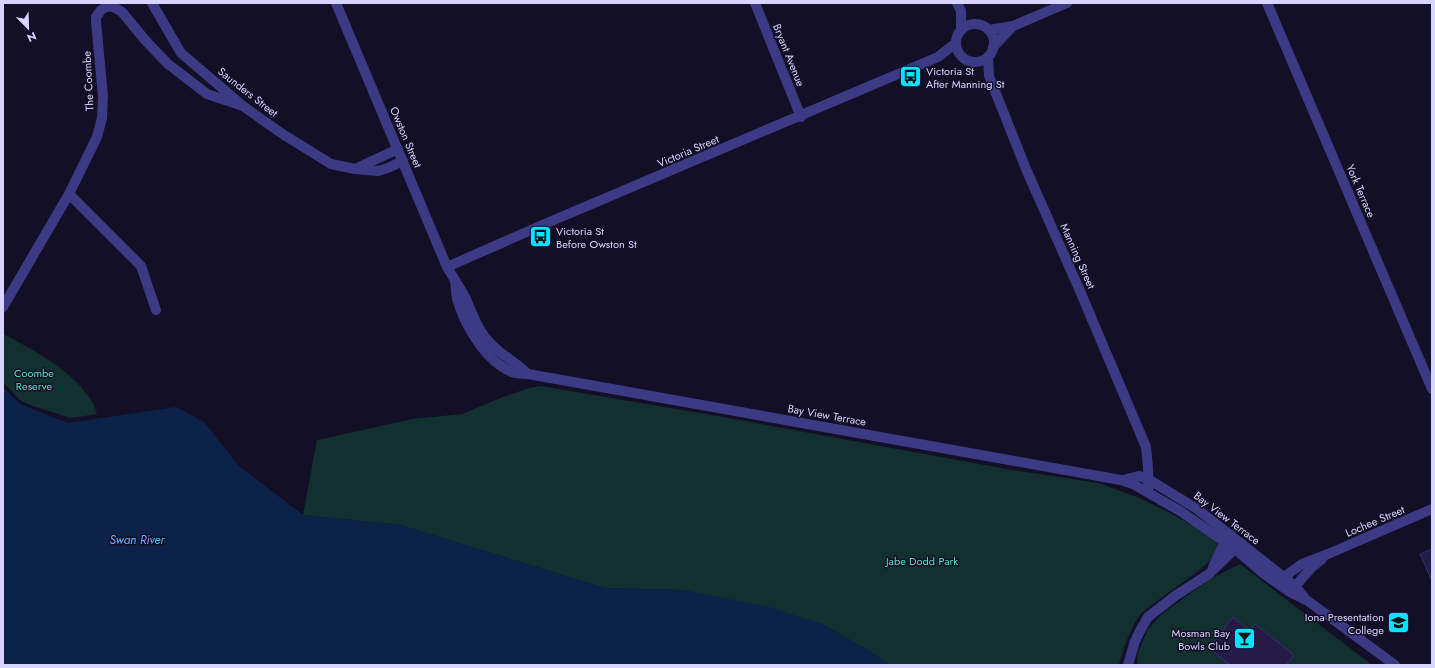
<svg xmlns="http://www.w3.org/2000/svg" width="1435" height="668" viewBox="0 0 1435 668" font-family="Jost,sans-serif">
<style>
.green{fill:#12302f}
.water{fill:#0c2248}
.building{fill:#241b47;stroke:#3b2d73}
.lines{fill:none;stroke-linecap:round;stroke-linejoin:round}
.minor{stroke:#3d3a85;stroke-width:10}
.tertiary{stroke:#3d3a85;stroke-width:10}
.labels{text-anchor:middle;dominant-baseline:central;stroke-width:3;stroke-linejoin:round;paint-order:stroke}
.street-label{font-size:11px;fill:#d9d4ff;stroke:#130f26}
.poi-label{font-size:11px;fill:#d9d4ff;stroke:#130f26;text-anchor:start}
.park-label{font-size:11px;fill:#5fe0c0;stroke:#130f26}
.water-label{font-size:12px;font-style:italic;fill:#62b6ff;stroke:#130f26}
</style>
<rect width="100%" height="100%" fill="#130f26"/>
<g class="green">
<path d="M 3,334 C 34,350 68,368 89,397 C 93,402 95,408 97,414 L 71,418 L 30,405 L 20,400 L 3,382 Z"/>
<path d="M 541,386 L 706,414 L 1012,470 L 1098,483 L 1137,497 L 1172,514 L 1212,537 L 1218,542 C 1217,545 1217,549 1216,552 C 1212,566 1156,599 1141,614 C 1132,624 1122,652 1119,665 L 889,665 L 866,649 L 822,624 L 683,590 L 605,588 L 400,525 L 303,515 L 317,440 L 412,419 L 462,414 L 503,397 L 529,388 Z"/>
<path d="M 1240,564 L 1372,665 L 1137,665 L 1138,652 L 1148,629 L 1163,613 L 1212,578 Z"/>
</g>
<path class="water" d="M 3,387 L 20,404 L 68,423 L 176,407 L 204,422 L 239,466 L 303,515 L 400,525 L 605,588 L 683,590 L 769,607 L 822,624 L 866,649 L 889,665 L 3,665 Z"/>
<g class="building">
<path d="M 1432,549 L 1432,581 L 1420,554 Z"/>
<path d="M 1233,617 L 1250,631 L 1255,624 L 1294,655 L 1286,665 L 1230,665 L 1209,648 Z"/>
</g>
<g class="lines">
<g class="minor">
<path d="M 152,3 L 181,53 L 243,106 L 281,133 L 331,164 L 355,169 L 378,171 L 388,168 L 403,161"/>
<path d="M 755,3 L 801,117"/>
<path d="M 957,3 L 961,11 L 961,30"/>
<path d="M 1267,3 L 1432,389"/>
<circle cx="975" cy="43" r="19"/>
<path d="M 989,30 L 1013,26 L 1067,3"/>
<path d="M 993,47 L 1013,26"/>
<path d="M 988,57 L 989,76 L 1026,169 L 1080,291 L 1146,447 L 1148,468 L 1148,492"/>
<path d="M 355,169 L 398,149"/>
<path d="M 69,194 L 141,266 L 156,310"/>
<path d="M 447,267 L 547,223 L 938,57 L 956,43"/>
<path d="M 3,307 L 69,194 L 97,137 L 102,118 L 103,96 L 96,22 L 96,17 L 101,10 L 106,7 L 111,6 L 117,9 L 122,12 L 145,40 L 168,64 L 207,94 L 243,106"/>
<path d="M 1213,567 L 1225,542 L 1231,535"/>
<path d="M 1277,582 L 1302,564 L 1328,554 L 1432,509"/>
<path d="M 1290,592 L 1312,567 L 1322,559"/>
<path d="M 1128,665 L 1135,641 L 1141,629 L 1148,617 L 1175,596 L 1209,574 L 1241,543"/>
</g>
<g class="tertiary">
<path d="M 336,3 L 447,267 C 453,277 459,286 465,297 C 473,314 477,331 492,345 C 503,356 517,363 528,374"/>
<path d="M 455,281 C 456,287 456,294 457,299 C 465,326 487,364 515,373 C 519,374 524,374 528,374 L 1121,480 L 1133,484 L 1180,511 L 1235,549 L 1264,574 L 1290,592 L 1308,601 L 1395,665"/>
<path d="M 1123,480 L 1139,476 L 1148,479 L 1197,509 L 1295,586 L 1304,597"/>
</g>
</g>
<defs>
<symbol id="bus-square" viewBox="-11 -11 22 22"><rect x="-9" y="-9" width="18" height="18" rx="4" fill="#00e5ff" stroke="#130f26"/><path d="M-5-6H5V4H4V6H2V4H-2V6H-4V4H-5ZM-3.5-4V0h7V-4ZM-3.5 1.2v1.5H-2V1.2ZM2 1.2v1.5H3.5V1.2Z" fill="#111"/></symbol>
<symbol id="school-square" viewBox="-11 -11 22 22"><rect x="-9" y="-9" width="18" height="18" rx="4" fill="#00e5ff" stroke="#130f26"/><path d="M0-5L7-2L0 1L-7-2ZM-4 1L0 2.5L4 1V4Q0 6-4 4Z" fill="#111"/></symbol>
<symbol id="bar-square" viewBox="-11 -11 22 22"><rect x="-9" y="-9" width="18" height="18" rx="4" fill="#00e5ff" stroke="#130f26"/><path d="M-6-5H6L.8 .8V4.5H3.5V6h-7V4.5H-.8V.8Z" fill="#111"/></symbol>
</defs>
<g fill-rule="evenodd">
<use href="#bus-square" x="898" y="64" width="25" height="25"/>
<use href="#bus-square" x="528" y="224" width="25" height="25"/>
<use href="#school-square" x="1386" y="610" width="25" height="25"/>
<use href="#bar-square" x="1232" y="626" width="25" height="25"/>
</g>
<g class="labels">
<g class="street-label">
<text transform="translate(789 55) rotate(68)">Bryant Avenue</text>
<text transform="translate(88 81) rotate(-93)">The Coombe</text>
<text transform="translate(248 92) rotate(38)">Saunders Street</text>
<text transform="translate(406 137) rotate(67)">Owston Street</text>
<text transform="translate(688 151) rotate(-23)">Victoria Street</text>
<text transform="translate(1361 191) rotate(67)">York Terrace</text>
<text transform="translate(1078 256) rotate(66)">Manning Street</text>
<text transform="translate(827 415) rotate(10)">Bay View Terrace</text>
<text transform="translate(1227 518) rotate(37)">Bay View Terrace</text>
<text transform="translate(1375 521) rotate(-23)">Lochee Street</text>
</g>
<g class="poi-label">
<text x="926" y="71">Victoria St<tspan x="926" dy="13">After Manning St</tspan></text>
<text x="556" y="231">Victoria St<tspan x="556" dy="13">Before Owston St</tspan></text>
<text x="1384" y="617" text-anchor="end">Iona Presentation<tspan x="1384" dy="13">College</tspan></text>
<text x="1230" y="633" text-anchor="end">Mosman Bay<tspan x="1230" dy="13">Bowls Club</tspan></text>
</g>
<g class="park-label">
<text x="34" y="373">Coombe<tspan x="34" dy="13">Reserve</tspan></text>
<text x="922" y="561">Jabe Dodd Park</text>
</g>
<g class="water-label">
<text x="137" y="540">Swan River</text>
</g>
</g>
<rect width="1435" height="668" fill="none" stroke="#d9d4ff" stroke-width="8"/>
<g transform="translate(28 28) rotate(157)" stroke="#130f26" stroke-width="3" paint-order="stroke">
<path d="M0-3L7 15L0 10L-7 15Z" fill="#d9d4ff"/>
<text y="-6" font-size="11" font-weight="bold" text-anchor="middle" fill="#d9d4ff">N</text>
</g>
</svg>
